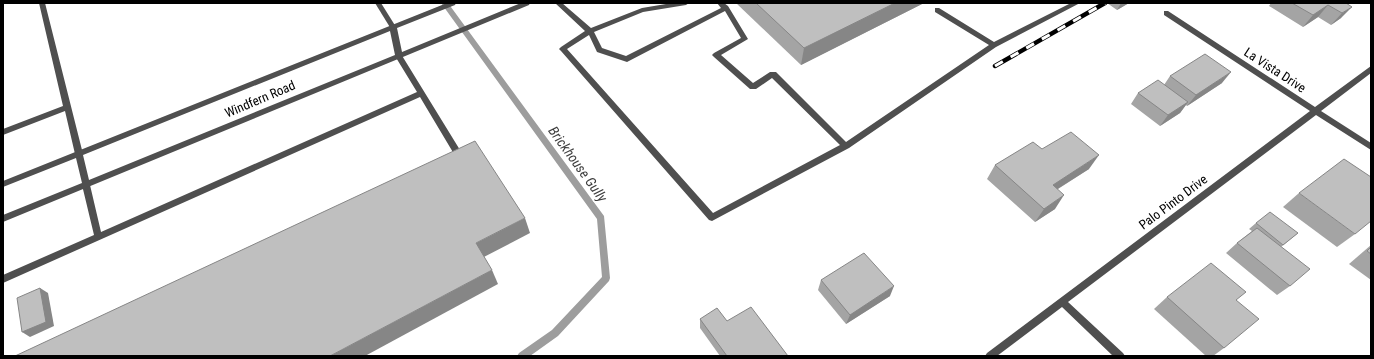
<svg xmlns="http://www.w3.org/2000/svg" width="1374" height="359" viewBox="0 0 1374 359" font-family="'Roboto Condensed',sans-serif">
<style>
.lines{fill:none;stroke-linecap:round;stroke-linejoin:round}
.stream{fill:#9d9d9d;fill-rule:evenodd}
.service{fill:#4f4f4f;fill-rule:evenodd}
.minor{fill:#4f4f4f;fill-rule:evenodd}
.tertiary{fill:#4f4f4f;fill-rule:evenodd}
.rail-casing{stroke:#000;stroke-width:4.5}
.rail{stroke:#fff;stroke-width:3;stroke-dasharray:9;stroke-linecap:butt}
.wall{fill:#a4a4a4}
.shaded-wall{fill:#868686}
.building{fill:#bfbfbf;stroke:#868686}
.labels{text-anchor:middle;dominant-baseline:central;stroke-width:3;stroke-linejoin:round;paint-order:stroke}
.street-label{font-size:13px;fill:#000;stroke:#fff}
.water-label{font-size:14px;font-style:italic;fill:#3e3e3e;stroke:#fff}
</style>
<rect width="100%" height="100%" fill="#fff"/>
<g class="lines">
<path class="stream" d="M 441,3 L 448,3 L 604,216 L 610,278 L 609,281 L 558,336 L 530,356 L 517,356 L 519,353 L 552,330 L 602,277 L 597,219 Z"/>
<g class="service">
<path d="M 39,3 L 45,3 L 83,154 L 82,156 L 76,156 L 75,154 L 65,111 L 3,135 L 3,129 L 63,106 Z"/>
<path d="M 375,3 L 381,3 L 396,27 L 395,29 L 391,29 Z"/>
<path d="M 555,3 L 562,3 L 591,28 L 642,8 L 672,3 L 689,3 L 686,5 L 643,12 L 594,32 L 602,48 L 626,56 L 721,8 L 717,3 L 724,3 L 728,6 L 748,39 L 721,55 L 753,83 L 770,72 L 776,72 L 846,142 L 989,45 L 935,12 L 935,8 L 939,8 L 994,42 L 1071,3 L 1080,3 L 996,47 L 849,148 L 712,221 L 709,220 L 561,51 L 559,49 L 561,47 L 585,31 ZM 725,11 L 741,38 L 714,53 L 712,55 L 714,57 L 750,89 L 756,89 L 772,78 L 840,145 L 713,213 L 567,49 L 589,35 L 597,52 L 627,62 Z"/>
<path d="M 399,53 L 401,54 L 460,150 L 461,152 L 460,154 L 454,154 L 420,97 L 3,283 L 3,275 L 94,235 L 82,185 L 83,183 L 89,183 L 90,185 L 101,232 L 417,92 L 395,56 Z"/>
</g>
<path class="minor" d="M 1164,11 L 1168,11 L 1315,107 L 1371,66 L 1371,73 L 1321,111 L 1371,143 L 1371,150 L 1316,115 L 1068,302 L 1123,353 L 1125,356 L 1113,356 L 1062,307 L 997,356 L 985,356 L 987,353 L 1310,111 L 1164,15 Z"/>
<path class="tertiary" d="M 447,3 L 456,3 L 455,5 L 397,28 L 402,52 L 521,3 L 530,3 L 529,5 L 3,222 L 3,215 L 82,183 L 76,158 L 3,187 L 3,181 ZM 390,31 L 395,55 L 89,180 L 83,155 Z"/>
<defs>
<path id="rail" d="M 995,66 L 1105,3"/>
</defs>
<use href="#rail" class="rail-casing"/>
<use href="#rail" class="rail"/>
</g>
<g class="wall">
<path d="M 736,3 L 924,3 L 801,65 Z"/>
<path d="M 1107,3 L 1129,3 L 1117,10 Z"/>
<path d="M 1271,3 L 1346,3 L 1341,18 L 1331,25 L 1318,17 L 1303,27 L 1269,6 Z"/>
<path d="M 1170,76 L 1222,83 L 1187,106 L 1186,105 L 1180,113 L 1160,126 L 1131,104 L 1138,93 L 1164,85 Z"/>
<path d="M 995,165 L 1089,169 L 1058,189 L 1055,209 L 1035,222 L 987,179 Z"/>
<path d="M 1299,193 L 1355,234 L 1337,247 L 1283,207 Z"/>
<path d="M 1256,223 L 1298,233 L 1281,247 L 1290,286 L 1277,295 L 1226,253 L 1237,243 L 1252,231 L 1249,229 Z"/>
<path d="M 1371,245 L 1371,280 L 1349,264 Z"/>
<path d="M 821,280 L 890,296 L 846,324 L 818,290 Z"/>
<path d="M 1167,297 L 1236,300 L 1224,348 L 1213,356 L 1206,356 L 1154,309 Z"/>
<path d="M 700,319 L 727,321 L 788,356 L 720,356 L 700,328 Z"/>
</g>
<g class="shaded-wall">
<path d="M 895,3 L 924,3 L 801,65 L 804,48 Z"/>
<path d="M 1121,3 L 1129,3 L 1117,10 Z"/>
<path d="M 1328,5 L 1318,17 L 1303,27 L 1313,15 Z"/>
<path d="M 1352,7 L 1341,18 L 1331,25 L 1342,13 Z"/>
<path d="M 1231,72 L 1222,83 L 1187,106 L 1196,95 Z"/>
<path d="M 1188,102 L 1180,113 L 1160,126 L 1168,115 Z"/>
<path d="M 1099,155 L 1089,169 L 1043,198 L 1053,185 Z"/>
<path d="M 1064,195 L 1055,209 L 1035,222 L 1044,209 Z"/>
<path d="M 525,218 L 530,233 L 482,258 L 476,243 Z"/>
<path d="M 492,270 L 498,284 L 365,356 L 330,356 Z"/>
<path d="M 894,286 L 890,296 L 846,324 L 850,315 Z"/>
<path d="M 40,288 L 48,293 L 54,326 L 30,337 L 22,332 Z"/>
</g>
<g class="building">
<path d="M 756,3 L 895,3 L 804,48 Z"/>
<path d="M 1292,3 L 1346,3 L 1352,7 L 1342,13 L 1328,5 L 1313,15 Z"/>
<path d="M 1205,54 L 1231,72 L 1196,95 L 1170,76 Z"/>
<path d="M 1158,80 L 1188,102 L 1168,115 L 1138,93 Z"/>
<path d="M 1071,132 L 1099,155 L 1053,185 L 1064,195 L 1044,209 L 995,165 L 1033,142 L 1042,149 Z"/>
<path d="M 475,141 L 525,218 L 476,243 L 492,270 L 330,356 L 15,356 Z"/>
<path d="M 1344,159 L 1371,177 L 1371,221 L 1355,234 L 1299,193 Z"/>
<path d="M 1270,212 L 1298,233 L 1283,245 L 1256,223 Z"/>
<path d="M 1257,228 L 1310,269 L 1290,286 L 1237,243 Z"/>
<path d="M 1371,247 L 1371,254 L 1367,251 Z"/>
<path d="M 864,253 L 894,286 L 850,315 L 821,280 Z"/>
<path d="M 1211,263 L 1246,292 L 1236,300 L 1259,319 L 1224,348 L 1167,297 Z"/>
<path d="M 40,288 L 46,322 L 22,332 L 17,298 Z"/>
<path d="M 751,307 L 788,356 L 727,356 L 700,319 L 717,308 L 727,321 Z"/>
</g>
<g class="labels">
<g class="street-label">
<text transform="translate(1275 70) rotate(33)">La Vista Drive</text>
<text transform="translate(260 99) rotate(-23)">Windfern Road</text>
<text transform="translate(1173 202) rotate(-37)">Palo Pinto Drive</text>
</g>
<g class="water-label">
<text transform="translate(578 164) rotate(54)">Brickhouse Gully</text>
</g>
</g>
<rect width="1374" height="359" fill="none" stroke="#000000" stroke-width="8"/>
</svg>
